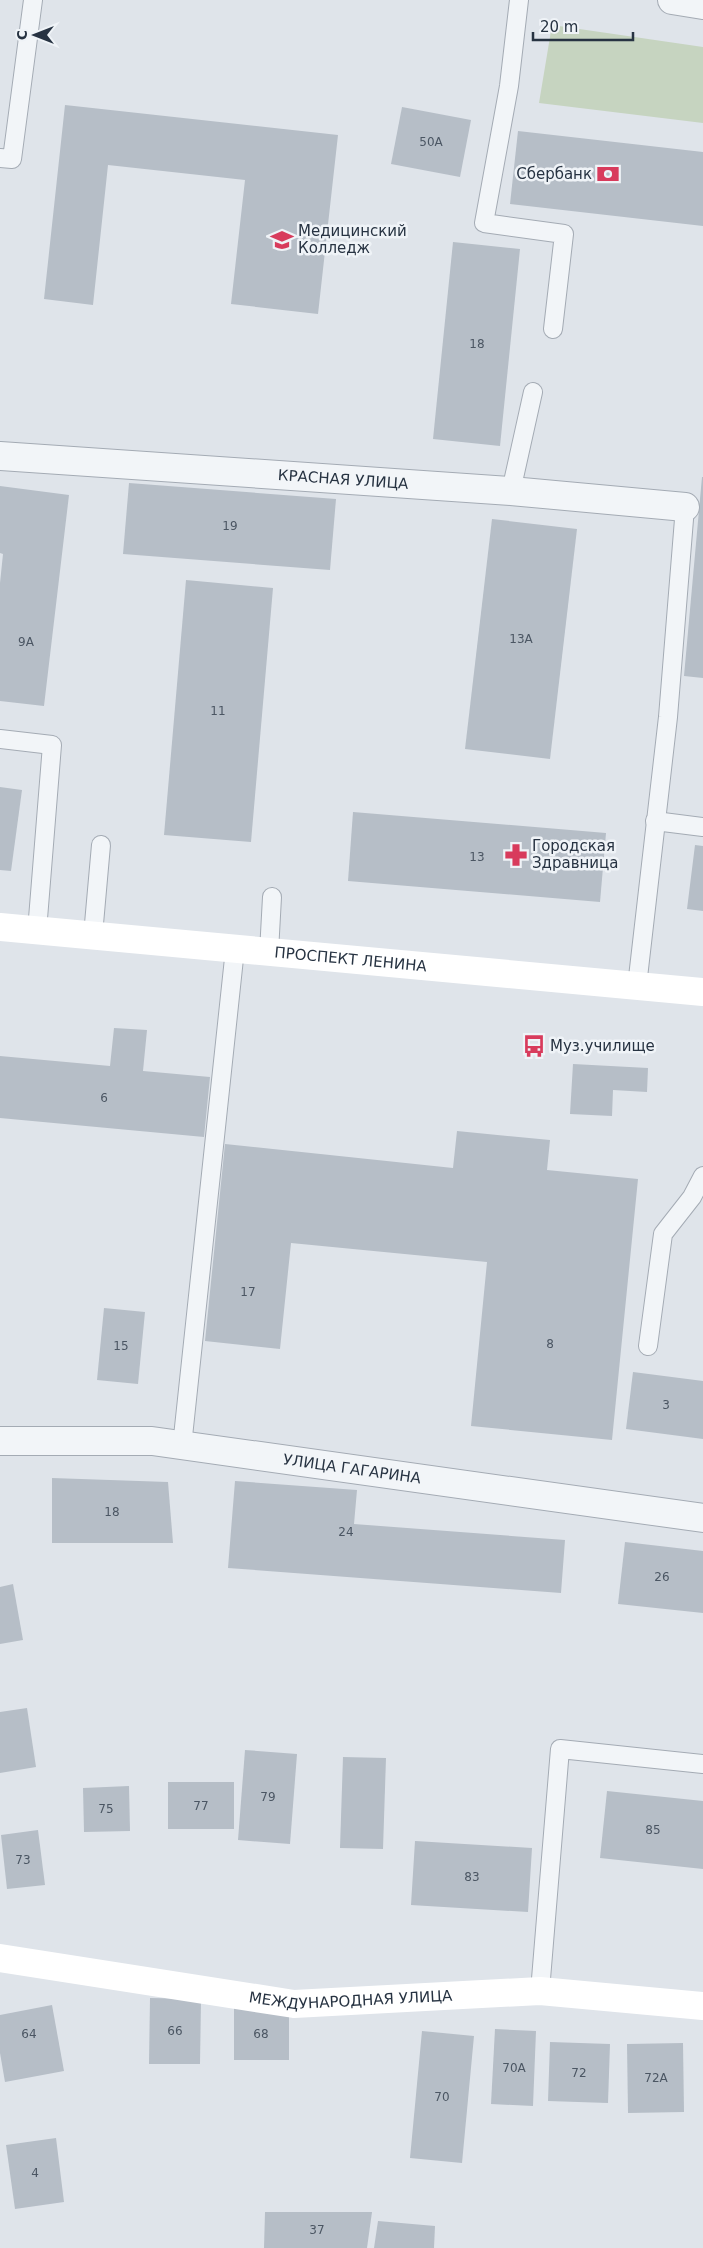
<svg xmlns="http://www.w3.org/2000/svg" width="703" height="2248" viewBox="0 0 703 2248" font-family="'DejaVu Sans',sans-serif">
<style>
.green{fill:#c6d4c0}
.building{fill:#b6bec7}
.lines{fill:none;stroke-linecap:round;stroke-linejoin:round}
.service-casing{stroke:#a4abb4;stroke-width:20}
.minor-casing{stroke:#a4abb4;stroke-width:30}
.service{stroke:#f2f5f8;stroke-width:18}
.minor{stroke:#f2f5f8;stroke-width:28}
.secondary{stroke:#fff;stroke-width:28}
.labels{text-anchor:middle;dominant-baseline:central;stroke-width:5;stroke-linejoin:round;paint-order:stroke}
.number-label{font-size:12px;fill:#4b5663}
.poi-label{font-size:15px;fill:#273342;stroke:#eff3f7;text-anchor:start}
.street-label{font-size:15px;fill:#273342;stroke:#eff3f7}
</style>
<rect width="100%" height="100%" fill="#dfe4ea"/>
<path class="green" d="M 552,25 L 703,47 L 703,123 L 539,103 Z"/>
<g class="building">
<path d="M 65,105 L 338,135 L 318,314 L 231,304 L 245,180 L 108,165 L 93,305 L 44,299 Z"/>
<path d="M 402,107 L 471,120 L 460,177 L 391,164 Z"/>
<path d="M 518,131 L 703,152 L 703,226 L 510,204 Z"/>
<path d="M 453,242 L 520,249 L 500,446 L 433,439 Z"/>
<path d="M 702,477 L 703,477 L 703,678 L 684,676 Z"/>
<path d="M 129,483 L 336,499 L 330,570 L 123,554 Z"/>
<path d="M 0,486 L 69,495 L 44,706 L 0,701 L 0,583 L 3,554 L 0,553 Z"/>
<path d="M 492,519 L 577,529 L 550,759 L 465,749 Z"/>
<path d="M 186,580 L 273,588 L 251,842 L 164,835 Z"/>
<path d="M 0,787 L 22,790 L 11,871 L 0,870 Z"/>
<path d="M 353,812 L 606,833 L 600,902 L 348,881 Z"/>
<path d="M 695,845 L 703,846 L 703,911 L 687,909 Z"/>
<path d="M 114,1028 L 147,1030 L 143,1071 L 210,1077 L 204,1137 L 0,1118 L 0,1056 L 110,1066 Z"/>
<path d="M 573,1064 L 648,1068 L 647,1092 L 613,1090 L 612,1116 L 570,1114 Z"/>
<path d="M 457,1131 L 550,1140 L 547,1170 L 638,1179 L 612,1440 L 471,1426 L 487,1262 L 291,1243 L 280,1349 L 205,1341 L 225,1144 L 453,1168 Z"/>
<path d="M 104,1308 L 145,1312 L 138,1384 L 97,1380 Z"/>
<path d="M 633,1372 L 703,1381 L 703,1439 L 626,1429 Z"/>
<path d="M 52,1478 L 168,1482 L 173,1543 L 52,1543 Z"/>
<path d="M 235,1481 L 357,1490 L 354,1524 L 565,1540 L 561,1593 L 228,1568 Z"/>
<path d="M 625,1542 L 703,1551 L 703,1613 L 618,1604 Z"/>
<path d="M 13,1584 L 23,1640 L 0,1644 L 0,1587 Z"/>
<path d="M 27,1708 L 36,1767 L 0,1773 L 0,1712 Z"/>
<path d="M 245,1750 L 297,1754 L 290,1844 L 238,1840 Z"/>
<path d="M 343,1757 L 386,1758 L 383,1849 L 340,1848 Z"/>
<rect x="168" y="1782" width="66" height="47"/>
<path d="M 129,1786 L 130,1831 L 84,1832 L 83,1788 Z"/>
<path d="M 607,1791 L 703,1801 L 703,1869 L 600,1858 Z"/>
<path d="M 38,1830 L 45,1885 L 7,1889 L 1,1835 Z"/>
<path d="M 415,1841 L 532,1848 L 528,1912 L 411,1905 Z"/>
<path d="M 150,1998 L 201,1999 L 200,2064 L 149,2064 Z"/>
<path d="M 52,2005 L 64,2071 L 5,2082 L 0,2053 L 0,2015 Z"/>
<rect x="234" y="2007" width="55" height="53"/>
<path d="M 495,2029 L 536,2031 L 533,2106 L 491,2104 Z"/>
<path d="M 422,2031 L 474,2036 L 462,2163 L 410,2158 Z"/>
<path d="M 550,2042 L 610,2044 L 608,2103 L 548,2101 Z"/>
<path d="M 683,2043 L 684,2112 L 628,2113 L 627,2044 Z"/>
<path d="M 56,2138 L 64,2202 L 15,2209 L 6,2145 Z"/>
<path d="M 265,2212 L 372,2212 L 367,2248 L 264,2248 Z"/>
<path d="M 378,2221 L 435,2226 L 434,2248 L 374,2248 Z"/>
</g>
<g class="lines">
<defs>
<g id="service">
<path d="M 519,0 L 509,86 L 484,223 L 564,234 L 553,329"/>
<path d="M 0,158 L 12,159 L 33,0"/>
<path d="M 511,491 L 533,392"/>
<path d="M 0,739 L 52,745 L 37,931"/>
<path d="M 655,821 L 703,827"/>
<path d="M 93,935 L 101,845"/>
<path d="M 269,952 L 272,897"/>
<path d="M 637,986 L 668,717 L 685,507"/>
<path d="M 648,1346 L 663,1234 L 692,1197 L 703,1176"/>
<path d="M 182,1446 L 235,949"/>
<path d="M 540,1991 L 560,1749 L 703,1764"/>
</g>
<g id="minor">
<path d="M 672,0 L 703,5"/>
<path id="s1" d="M 0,456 L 511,491 L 685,507"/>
<path id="s2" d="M 0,1441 L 152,1441 L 703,1518"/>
</g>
</defs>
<use href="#service" class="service-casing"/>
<use href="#minor" class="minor-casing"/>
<use href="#service" class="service"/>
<use href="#minor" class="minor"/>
<g class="secondary">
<path id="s3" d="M 0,927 L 703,992"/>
<path id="s4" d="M 0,1958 L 294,2004 L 540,1991 L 703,2006"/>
</g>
</g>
<defs>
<symbol id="bank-bare" viewBox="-9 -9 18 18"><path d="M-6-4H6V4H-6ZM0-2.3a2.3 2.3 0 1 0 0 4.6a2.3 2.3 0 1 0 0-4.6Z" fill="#d83b5c" stroke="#eff3f7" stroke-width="2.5" paint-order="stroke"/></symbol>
<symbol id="school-bare" viewBox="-9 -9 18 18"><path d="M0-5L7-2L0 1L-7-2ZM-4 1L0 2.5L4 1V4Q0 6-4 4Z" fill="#d83b5c" stroke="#eff3f7" stroke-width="2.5" paint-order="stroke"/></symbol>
<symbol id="pharmacy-bare" viewBox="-9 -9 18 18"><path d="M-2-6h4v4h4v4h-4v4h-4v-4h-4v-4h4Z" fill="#d83b5c" stroke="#eff3f7" stroke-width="2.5" paint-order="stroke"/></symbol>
<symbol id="bus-bare" viewBox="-9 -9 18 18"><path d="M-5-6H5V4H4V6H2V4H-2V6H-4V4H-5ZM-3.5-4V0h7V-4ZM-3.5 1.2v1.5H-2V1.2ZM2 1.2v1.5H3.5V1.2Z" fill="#d83b5c" stroke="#eff3f7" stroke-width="2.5" paint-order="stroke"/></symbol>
</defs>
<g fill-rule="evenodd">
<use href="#bank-bare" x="592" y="158" width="32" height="32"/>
<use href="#school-bare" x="266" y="224" width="32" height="32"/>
<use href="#pharmacy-bare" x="500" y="839" width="32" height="32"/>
<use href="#bus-bare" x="518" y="1030" width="32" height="32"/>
</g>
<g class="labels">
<g class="number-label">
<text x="431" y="142">50А</text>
<text x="477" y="344">18</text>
<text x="230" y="526">19</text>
<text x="521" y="639">13А</text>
<text x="26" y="642">9А</text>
<text x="218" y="711">11</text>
<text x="477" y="857">13</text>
<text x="104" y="1098">6</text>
<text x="248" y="1292">17</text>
<text x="550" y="1344">8</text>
<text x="121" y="1346">15</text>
<text x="666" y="1405">3</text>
<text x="112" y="1512">18</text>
<text x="346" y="1532">24</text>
<text x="662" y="1577">26</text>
<text x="268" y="1797">79</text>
<text x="201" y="1806">77</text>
<text x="106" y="1809">75</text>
<text x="653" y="1830">85</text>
<text x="23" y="1860">73</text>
<text x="472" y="1877">83</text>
<text x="175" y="2031">66</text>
<text x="29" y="2034">64</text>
<text x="261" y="2034">68</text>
<text x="514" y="2068">70А</text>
<text x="579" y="2073">72</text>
<text x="656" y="2078">72А</text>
<text x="442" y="2097">70</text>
<text x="35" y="2173">4</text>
<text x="317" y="2230">37</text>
</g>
<g class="poi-label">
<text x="592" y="174" text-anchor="end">Сбербанк</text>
<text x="298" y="231">Медицинский<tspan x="298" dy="17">Колледж</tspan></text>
<text x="532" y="846">Городская<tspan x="532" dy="17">Здравница</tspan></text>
<text x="550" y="1046">Муз.училище</text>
</g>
<g class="street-label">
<text stroke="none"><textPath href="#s1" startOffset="344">КРАСНАЯ УЛИЦА</textPath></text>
<text stroke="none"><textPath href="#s3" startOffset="352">ПРОСПЕКТ ЛЕНИНА</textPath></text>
<text stroke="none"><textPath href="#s2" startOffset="354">УЛИЦА ГАГАРИНА</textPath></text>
<text stroke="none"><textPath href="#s4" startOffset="354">МЕЖДУНАРОДНАЯ УЛИЦА</textPath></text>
</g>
</g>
<g transform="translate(35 35) rotate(270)" stroke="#eff3f7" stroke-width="4" paint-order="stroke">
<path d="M0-4L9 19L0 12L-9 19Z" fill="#273342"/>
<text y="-8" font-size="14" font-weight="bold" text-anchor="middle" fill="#273342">С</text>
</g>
<path d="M533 32v8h100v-8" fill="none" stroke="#273342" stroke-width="2.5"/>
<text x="540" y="32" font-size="15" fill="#273342" stroke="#eff3f7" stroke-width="4" paint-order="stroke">20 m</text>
</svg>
